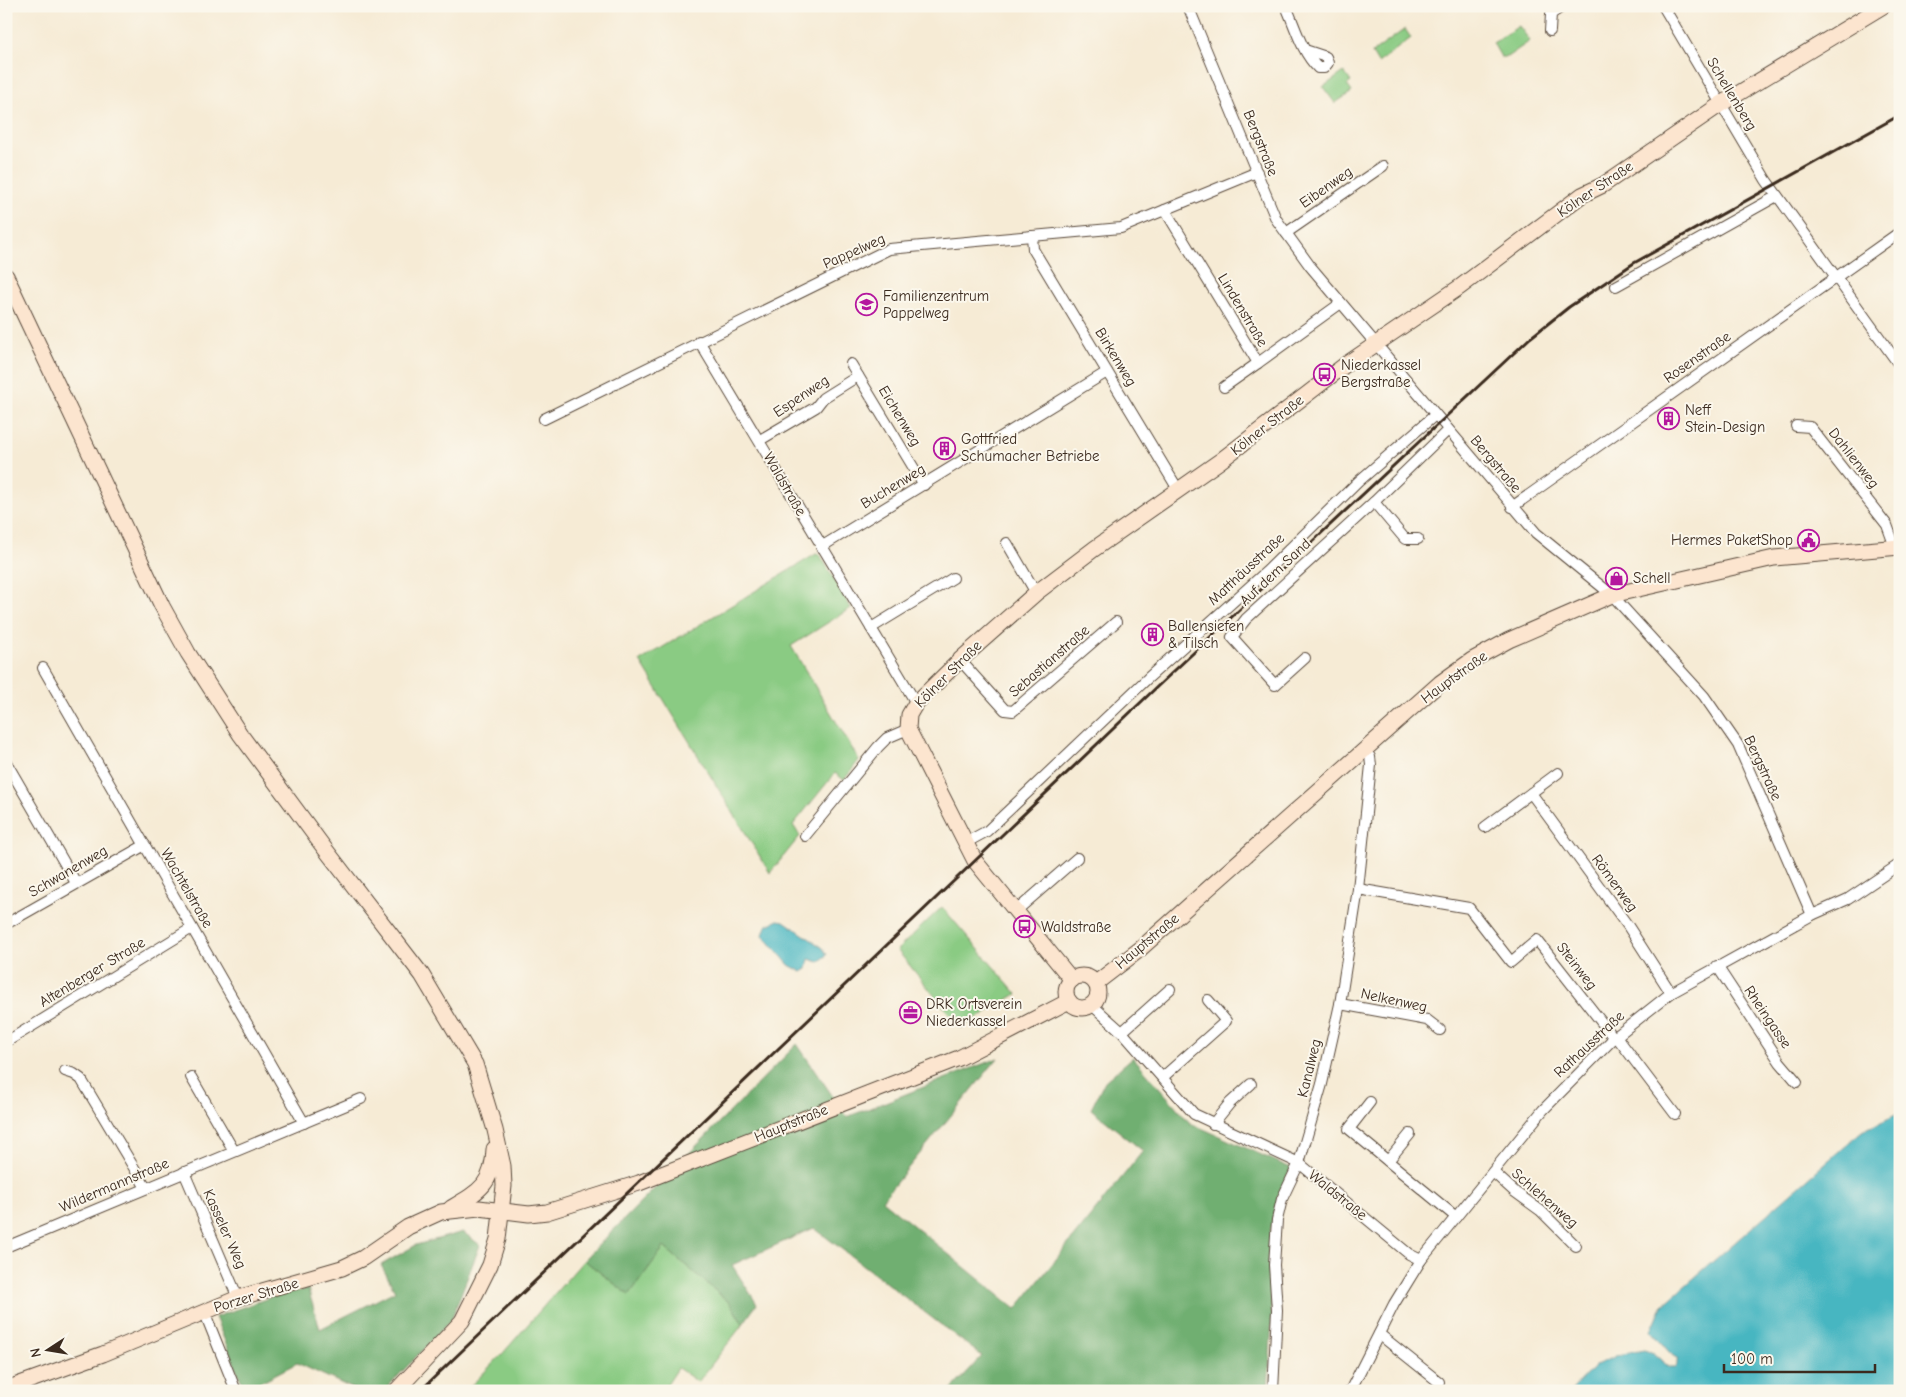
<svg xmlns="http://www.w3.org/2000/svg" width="1906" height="1397" viewBox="0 0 1906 1397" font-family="'Comic Neue',sans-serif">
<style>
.green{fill:#8acb83;stroke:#627a50}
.forest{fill:#6faf71;stroke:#556c48}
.water{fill:#47b6c1;stroke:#417070}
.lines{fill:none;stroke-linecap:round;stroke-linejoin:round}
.street-casing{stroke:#574739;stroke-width:12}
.secondary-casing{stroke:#574739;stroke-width:17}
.street{stroke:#fff;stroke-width:10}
.secondary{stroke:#fce5cf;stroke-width:15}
.rail{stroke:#3b2a1e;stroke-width:3}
.labels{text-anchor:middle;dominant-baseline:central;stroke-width:4;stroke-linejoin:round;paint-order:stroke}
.street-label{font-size:15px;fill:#3b2a1e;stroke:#fbf7ec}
.poi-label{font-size:15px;fill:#3b2a1e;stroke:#fbf7ec;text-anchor:start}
</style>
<rect width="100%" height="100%" fill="#fbf7ec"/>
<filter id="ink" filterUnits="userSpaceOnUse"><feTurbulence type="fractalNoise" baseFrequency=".02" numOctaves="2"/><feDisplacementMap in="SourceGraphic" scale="10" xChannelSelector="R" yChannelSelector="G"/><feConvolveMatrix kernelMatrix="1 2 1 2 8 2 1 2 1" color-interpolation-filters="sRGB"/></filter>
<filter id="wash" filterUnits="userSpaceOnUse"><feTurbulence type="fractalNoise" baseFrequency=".0096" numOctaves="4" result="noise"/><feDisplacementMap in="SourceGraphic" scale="20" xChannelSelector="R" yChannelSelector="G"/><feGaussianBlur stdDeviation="1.12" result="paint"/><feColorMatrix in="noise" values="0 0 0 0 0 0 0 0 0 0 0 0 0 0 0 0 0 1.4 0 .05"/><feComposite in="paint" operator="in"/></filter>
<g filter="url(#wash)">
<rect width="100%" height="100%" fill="#f6ebd5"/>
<g class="green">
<path d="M 1519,26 L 1530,41 L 1507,57 L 1501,57 L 1493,43 Z"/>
<path d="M 1405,29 L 1411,38 L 1378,63 L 1372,53 Z"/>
<path d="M 1344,72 L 1351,82 L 1347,85 L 1352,92 L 1335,103 L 1323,87 Z"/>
<path d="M 816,554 L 820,555 L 851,608 L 791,646 L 859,760 L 844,780 L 835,773 L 793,825 L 800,836 L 770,873 L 640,661 Z"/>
<path d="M 942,907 L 1017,994 L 961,1028 L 897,950 Z"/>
<path d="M 664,1247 L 730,1303 L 743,1324 L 698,1382 L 678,1368 L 663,1391 L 467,1390 L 504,1352 L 584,1260 L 629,1295 Z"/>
</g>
<g class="forest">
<path d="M 797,1044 L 847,1117 L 998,1058 L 882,1200 L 1016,1309 L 1143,1151 L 1091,1109 L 1105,1081 L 1133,1057 L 1190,1123 L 1291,1168 L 1279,1193 L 1270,1232 L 1268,1257 L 1272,1317 L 1268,1391 L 1146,1391 L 1141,1384 L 1135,1391 L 950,1391 L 982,1356 L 814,1228 L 732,1265 L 757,1304 L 743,1324 L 730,1303 L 664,1247 L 629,1295 L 584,1260 Z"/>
<path d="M 463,1232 L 480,1245 L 451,1320 L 384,1391 L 358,1391 L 297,1363 L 245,1390 L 215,1317 L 274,1296 L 308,1289 L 320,1329 L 395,1291 L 381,1265 L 416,1245 Z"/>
</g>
<g class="water">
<path d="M 778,920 L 784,921 L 823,948 L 827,955 L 819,962 L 809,959 L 807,969 L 802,972 L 789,965 L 763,935 L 766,926 Z"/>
<path d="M 1900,1113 L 1900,1391 L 1571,1391 L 1596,1365 L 1618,1355 L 1644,1350 L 1653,1353 L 1669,1367 L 1676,1367 L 1679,1359 L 1670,1353 L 1651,1331 L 1662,1306 L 1862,1131 Z"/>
</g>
</g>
<g filter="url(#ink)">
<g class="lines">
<defs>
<g id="street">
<path d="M 1188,6 L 1276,219 L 1310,266 L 1536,533 L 1612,595 L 1704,696 L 1738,745 L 1812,915"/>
<path d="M 1286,6 C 1295,26 1302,53 1318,68 L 1324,68 L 1328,63 L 1326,57 L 1305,50"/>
<path d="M 1663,6 L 1766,180 L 1900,366"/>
<path d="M 1550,31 L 1551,14 L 1563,6"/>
<path d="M 1165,210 L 1258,363 L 1341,303"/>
<path d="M 1286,233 L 1383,166"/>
<path d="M 1032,236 L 1033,249 L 1179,491"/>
<path d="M 1616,286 L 1777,196"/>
<path d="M 699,341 L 916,703"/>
<path d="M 851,364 L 924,485"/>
<path d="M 1224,387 L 1258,363"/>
<path d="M 544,419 L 889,249 L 1121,228 L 1257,172"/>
<path d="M 1796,426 L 1810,427 L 1887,525 L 1895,547"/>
<path d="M 760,440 L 816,407 L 823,398 L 858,376"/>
<path d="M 1374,502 L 1405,539 L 1418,539"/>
<path d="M 1512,507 L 1900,232"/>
<path d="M 1007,543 L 1036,593"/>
<path d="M 821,547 L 1107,372"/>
<path d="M 871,628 L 953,578"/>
<path d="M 1305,658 L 1275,685 L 1232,637 L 1246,619 L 1374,502 L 1448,430"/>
<path d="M 960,660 L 1005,710 L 1013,711 L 1116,622"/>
<path d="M 43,668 L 304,1123"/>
<path d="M 6,762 L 76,883"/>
<path d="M 1531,793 L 1628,926 L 1671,993"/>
<path d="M 1485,827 L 1558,773"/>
<path d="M 805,836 L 878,747 L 887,738 L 908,729"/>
<path d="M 965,843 L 987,831 L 1148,678 L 1266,572 L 1359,481 L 1435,415"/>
<path d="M 1358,889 L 1469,908 L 1511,962 L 1537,940 L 1614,1038"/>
<path d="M 1016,911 L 1077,858"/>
<path d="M 6,924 L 145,845"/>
<path d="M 1717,966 L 1780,1062 L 1797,1082"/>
<path d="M 1340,1004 L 1427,1020 L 1440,1030"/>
<path d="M 1092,1005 L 1122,1032 L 1194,1114 L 1299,1163 L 1409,1254 L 1421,1260"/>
<path d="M 1122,1032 L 1170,989"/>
<path d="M 1616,1036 L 1675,1114"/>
<path d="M 6,1042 L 192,928"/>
<path d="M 65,1071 L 74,1074 L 81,1079 L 146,1188"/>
<path d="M 191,1077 L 234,1151"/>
<path d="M 1163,1077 L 1226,1021 L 1208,1000"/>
<path d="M 1370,1102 L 1349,1129 L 1456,1217"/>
<path d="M 1213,1124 L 1230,1103 L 1251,1084"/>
<path d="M 1388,1161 L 1410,1134"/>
<path d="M 184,1172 L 238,1298"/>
<path d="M 1493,1172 L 1515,1192 L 1541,1211 L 1576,1246"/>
<path d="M 6,1247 L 361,1099"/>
<path d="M 204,1311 L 236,1391"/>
<path d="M 1379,1334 L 1439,1382"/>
<path d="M 1273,1391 L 1277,1310 L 1274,1265 L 1277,1220 L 1282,1199 L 1299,1163 L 1322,1084 L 1340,1004 L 1358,889 L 1371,765 L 1370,757 L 1365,751"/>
<path d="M 1350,1391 L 1394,1304 L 1421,1260 L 1543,1110 L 1614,1038 L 1671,993 L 1812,915 L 1848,899 L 1900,864"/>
</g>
<g id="secondary">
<path d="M 6,276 L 162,606 L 188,653 L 240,734 L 322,845 L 422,975 L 475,1064 L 495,1130 L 503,1166 L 504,1186 L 498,1239 L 490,1265 L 462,1321 L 396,1391"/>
<circle cx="1082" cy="992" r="16"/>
<path d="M 1072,980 L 975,861 L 908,729 L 909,715 L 916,703 L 960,660 L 1036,593 L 1094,549 L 1220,461 L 1345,365 L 1460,287 L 1582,195 L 1603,185 L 1721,104 L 1883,6"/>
<path d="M 1096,983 L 1139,950 L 1440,683 L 1472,660 L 1509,640 L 1612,595 L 1774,558 L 1900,547"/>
<path d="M 451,1208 C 480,1191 493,1184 494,1149"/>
<path d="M 6,1389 L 103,1354 L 238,1298 L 342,1268 L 363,1258 L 408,1227 L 441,1212 L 479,1208 L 529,1214 L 547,1212 L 639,1183 L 959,1058 L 1069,1001"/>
</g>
</defs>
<use href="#street" class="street-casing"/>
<use href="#secondary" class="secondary-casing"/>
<use href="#street" class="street"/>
<use href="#secondary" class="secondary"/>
<path class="rail" d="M 420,1391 L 1159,685 L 1530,338 L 1569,307 L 1634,263 L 1900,115"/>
</g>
</g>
<defs>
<symbol id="school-ring" viewBox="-11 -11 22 22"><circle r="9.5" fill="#fbf7ec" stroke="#b5179e" stroke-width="1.5"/><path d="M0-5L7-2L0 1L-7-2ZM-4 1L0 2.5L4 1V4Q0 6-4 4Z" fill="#b5179e"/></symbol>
<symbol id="bus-ring" viewBox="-11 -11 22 22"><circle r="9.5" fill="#fbf7ec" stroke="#b5179e" stroke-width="1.5"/><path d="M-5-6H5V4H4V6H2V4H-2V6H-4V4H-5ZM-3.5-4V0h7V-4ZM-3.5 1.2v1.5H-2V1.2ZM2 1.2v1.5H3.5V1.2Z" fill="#b5179e"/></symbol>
<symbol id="building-ring" viewBox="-11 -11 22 22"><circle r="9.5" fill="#fbf7ec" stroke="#b5179e" stroke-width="1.5"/><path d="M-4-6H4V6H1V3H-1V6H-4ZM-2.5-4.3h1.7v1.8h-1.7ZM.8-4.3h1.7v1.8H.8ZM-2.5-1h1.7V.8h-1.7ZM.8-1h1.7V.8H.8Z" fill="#b5179e"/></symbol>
<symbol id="civic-ring" viewBox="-11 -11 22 22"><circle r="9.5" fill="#fbf7ec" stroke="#b5179e" stroke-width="1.5"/><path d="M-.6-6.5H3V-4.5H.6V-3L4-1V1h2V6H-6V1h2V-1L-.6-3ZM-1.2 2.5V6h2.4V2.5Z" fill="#b5179e"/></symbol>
<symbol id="shop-ring" viewBox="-11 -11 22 22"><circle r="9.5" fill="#fbf7ec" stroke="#b5179e" stroke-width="1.5"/><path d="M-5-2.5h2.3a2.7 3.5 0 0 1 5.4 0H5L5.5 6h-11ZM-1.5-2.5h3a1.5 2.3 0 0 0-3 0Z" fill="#b5179e"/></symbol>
<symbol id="office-ring" viewBox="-11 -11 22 22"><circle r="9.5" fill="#fbf7ec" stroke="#b5179e" stroke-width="1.5"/><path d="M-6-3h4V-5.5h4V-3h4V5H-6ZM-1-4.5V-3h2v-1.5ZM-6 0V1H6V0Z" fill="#b5179e"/></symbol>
</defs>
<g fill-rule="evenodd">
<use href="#school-ring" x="854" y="292" width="25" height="25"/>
<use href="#bus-ring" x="1312" y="362" width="25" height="25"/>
<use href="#building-ring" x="1656" y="406" width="25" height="25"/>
<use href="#building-ring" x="932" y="436" width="25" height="25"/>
<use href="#civic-ring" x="1796" y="528" width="25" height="25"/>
<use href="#shop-ring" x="1604" y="566" width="25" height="25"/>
<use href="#building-ring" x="1140" y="622" width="25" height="25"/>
<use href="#bus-ring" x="1012" y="914" width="25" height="25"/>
<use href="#office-ring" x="898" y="1000" width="25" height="25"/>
</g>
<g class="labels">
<g class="street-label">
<text transform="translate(1732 94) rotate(59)">Schellenberg</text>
<text transform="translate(1261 143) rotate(68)">Bergstraße</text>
<text transform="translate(1326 187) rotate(-35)">Eibenweg</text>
<text transform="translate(1595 189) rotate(-34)">Kölner Straße</text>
<text transform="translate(854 251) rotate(-24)">Pappelweg</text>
<text transform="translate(1243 310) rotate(59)">Lindenstraße</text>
<text transform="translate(1116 357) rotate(59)">Birkenweg</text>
<text transform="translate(1697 357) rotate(-35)">Rosenstraße</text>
<text transform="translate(801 396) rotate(-34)">Espenweg</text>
<text transform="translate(900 416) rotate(59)">Eichenweg</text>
<text transform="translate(1267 425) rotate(-38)">Kölner Straße</text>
<text transform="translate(1854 458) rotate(52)">Dahlienweg</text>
<text transform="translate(1496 464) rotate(50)">Bergstraße</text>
<text transform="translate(785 484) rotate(60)">Waldstraße</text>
<text transform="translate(893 486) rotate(-31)">Buchenweg</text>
<text transform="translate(1246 569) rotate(-43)">Matthäusstraße</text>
<text transform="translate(1275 572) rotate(-43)">Auf dem Sand</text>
<text transform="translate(1049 661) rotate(-41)">Sebastianstraße</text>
<text transform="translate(948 674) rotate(-45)">Kölner Straße</text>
<text transform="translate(1454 677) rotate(-36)">Hauptstraße</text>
<text transform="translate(1763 768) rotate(65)">Bergstraße</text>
<text transform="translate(68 871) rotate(-30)">Schwanenweg</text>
<text transform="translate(1615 883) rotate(54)">Römerweg</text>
<text transform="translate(187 888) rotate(60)">Wachtelstraße</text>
<text transform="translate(1147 941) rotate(-40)">Hauptstraße</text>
<text transform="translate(1577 966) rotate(52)">Steinweg</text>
<text transform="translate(92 972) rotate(-31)">Altenberger Straße</text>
<text transform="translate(1394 1000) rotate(12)">Nelkenweg</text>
<text transform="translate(1768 1017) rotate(56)">Rheingasse</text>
<text transform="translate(1589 1044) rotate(-43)">Rathausstraße</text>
<text transform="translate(1309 1068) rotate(-76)">Kanalweg</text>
<text transform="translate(791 1123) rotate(-22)">Hauptstraße</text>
<text transform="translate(114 1185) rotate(-23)">Wildermannstraße</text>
<text transform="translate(1338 1195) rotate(39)">Waldstraße</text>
<text transform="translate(1545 1198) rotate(41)">Schlehenweg</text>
<text transform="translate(225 1229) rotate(66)">Kasseler Weg</text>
<text transform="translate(256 1295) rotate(-17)">Porzer Straße</text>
</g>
<g class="poi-label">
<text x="883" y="296">Familienzentrum<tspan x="883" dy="17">Pappelweg</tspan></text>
<text x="1341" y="365">Niederkassel<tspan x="1341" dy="17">Bergstraße</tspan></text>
<text x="1685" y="410">Neff<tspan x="1685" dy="17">Stein-Design</tspan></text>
<text x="961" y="439">Gottfried<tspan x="961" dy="17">Schumacher Betriebe</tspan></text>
<text x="1793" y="540" text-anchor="end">Hermes PaketShop</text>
<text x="1633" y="578">Schell</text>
<text x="1168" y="626">Ballensiefen<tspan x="1168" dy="17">&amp; Tilsch</tspan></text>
<text x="1041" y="927">Waldstraße</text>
<text x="926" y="1004">DRK Ortsverein<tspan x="926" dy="17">Niederkassel</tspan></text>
</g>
</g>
<rect width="1906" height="1397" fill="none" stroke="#fbf7ec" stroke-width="25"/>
<g transform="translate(48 1350) rotate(258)" stroke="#fbf7ec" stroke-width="4" paint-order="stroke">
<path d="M0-4L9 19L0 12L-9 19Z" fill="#3b2a1e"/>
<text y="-8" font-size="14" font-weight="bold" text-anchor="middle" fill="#3b2a1e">N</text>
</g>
<path d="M1724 1364v8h151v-8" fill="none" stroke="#3b2a1e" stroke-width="2.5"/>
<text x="1731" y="1364" font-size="15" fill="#3b2a1e" stroke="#fbf7ec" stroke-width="4" paint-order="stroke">100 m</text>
</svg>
